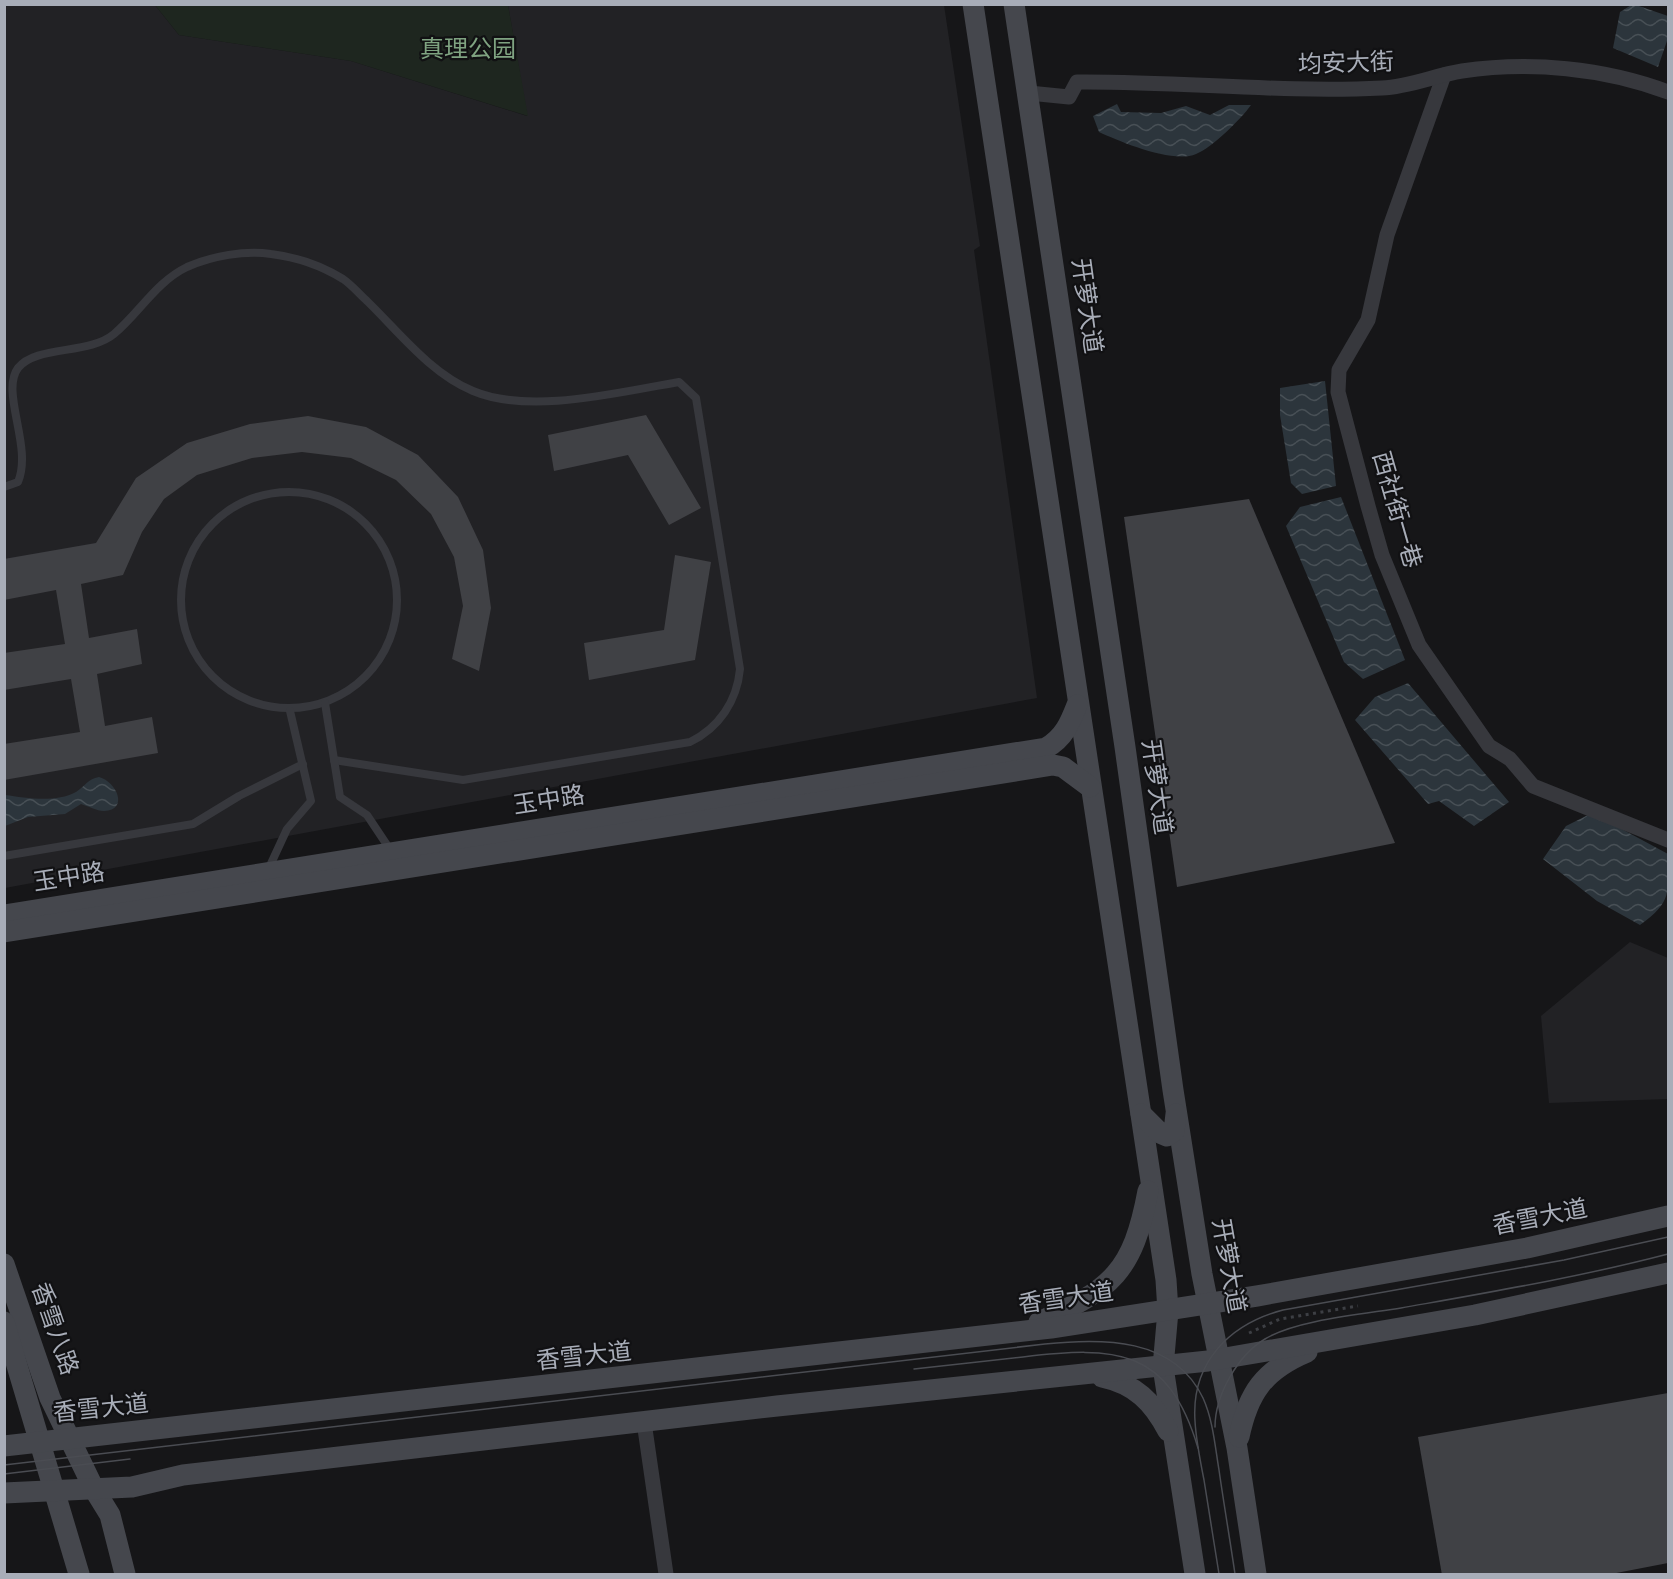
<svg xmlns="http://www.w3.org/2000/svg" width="1673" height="1579" viewBox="0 0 1673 1579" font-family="'Alegreya Sans','Noto Sans SC',sans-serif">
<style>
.built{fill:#222225}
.park{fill:#1e261f}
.water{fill:url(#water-waves)}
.building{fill:#404145}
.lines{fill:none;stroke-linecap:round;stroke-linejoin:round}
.path{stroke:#3d3f44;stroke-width:3;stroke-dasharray:3 4.5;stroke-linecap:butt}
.lane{stroke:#37383d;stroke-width:8}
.street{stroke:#37383d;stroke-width:15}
.secondary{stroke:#45474d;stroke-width:21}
.tram{stroke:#4a4c52;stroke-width:1.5}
.labels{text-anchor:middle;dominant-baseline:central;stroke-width:4.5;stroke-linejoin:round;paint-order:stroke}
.park-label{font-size:24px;fill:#7fa381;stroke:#111113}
.street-label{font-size:24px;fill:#a8adb8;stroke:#111113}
</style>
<defs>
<pattern id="water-waves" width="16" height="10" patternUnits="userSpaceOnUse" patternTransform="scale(1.5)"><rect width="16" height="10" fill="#2c353c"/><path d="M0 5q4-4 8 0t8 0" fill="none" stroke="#485056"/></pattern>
</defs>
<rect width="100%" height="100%" fill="#161618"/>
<g class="built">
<path d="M 5,5 L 155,5 L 179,35 L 351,61 L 527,116 L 508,5 L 944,5 L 980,246 L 974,250 L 1037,698 L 5,888 Z"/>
<path d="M 1630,942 L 1668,958 L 1668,1099 L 1549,1103 L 1541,1016 Z"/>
</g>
<path class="park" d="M 155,5 L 508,5 L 528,116 L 351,61 L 179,35 Z"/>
<g class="water">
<path d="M 1633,4 L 1668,16 L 1668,38 L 1658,67 L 1613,48 L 1620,12 Z"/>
<path d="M 1117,104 L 1121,112 L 1161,113 L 1186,106 L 1210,115 L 1229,105 L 1251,105 C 1241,119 1212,148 1196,154 C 1173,164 1121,142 1099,132 L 1093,116 Z"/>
<path d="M 1325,381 L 1336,486 L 1302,494 L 1291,483 L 1280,415 L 1280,388 Z"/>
<path d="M 1341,497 L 1405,660 L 1363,679 L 1344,662 L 1286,526 L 1300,507 Z"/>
<path d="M 1408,683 L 1509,802 L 1474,826 L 1439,801 L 1428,804 L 1355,720 L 1375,697 Z"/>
<path d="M 99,777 C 117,782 129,810 104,811 C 97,811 88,806 81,804 L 65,814 L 28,817 L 5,826 L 5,795 C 26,798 56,803 76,792 C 85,786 88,779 99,777 Z"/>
<path d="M 1592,813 L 1668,854 C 1668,893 1673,901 1640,925 L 1597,901 L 1543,859 L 1566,826 Z"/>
</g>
<g class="building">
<path d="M 646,415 L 701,508 L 669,525 L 628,455 L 554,471 L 548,435 Z"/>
<path d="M 308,416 L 366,427 L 418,455 L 458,497 L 483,550 L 491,608 L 479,671 L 452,659 L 463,606 L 454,557 L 431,514 L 396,480 L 351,458 L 302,452 L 252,458 L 197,475 L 164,499 L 142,532 L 123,575 L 81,584 L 89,638 L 137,629 L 142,664 L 97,674 L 105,726 L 152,717 L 158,753 L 4,780 L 4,744 L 80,732 L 71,679 L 4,690 L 4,653 L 65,644 L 56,590 L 4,600 L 4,559 L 96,543 L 136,478 L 187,443 L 250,424 Z"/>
<path d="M 1249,499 L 1395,843 L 1177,887 L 1124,517 Z"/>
<path d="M 675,555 L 711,562 L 695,660 L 589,680 L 584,643 L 664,630 Z"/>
<path d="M 1668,1393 L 1668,1563 L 1606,1575 L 1442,1575 L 1418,1437 Z"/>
</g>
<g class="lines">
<path class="path" d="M 1249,1333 L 1280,1319 L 1358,1306"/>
<g class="lane">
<path d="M 4,487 L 18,482 C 33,447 0,392 18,368 C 36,345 89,355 114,334 C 140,312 156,282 187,267 C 212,256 245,250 271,254 C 296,257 322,266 343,279 C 352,285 359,294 367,301 C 399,332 430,373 473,391 C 530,415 619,392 679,382 L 696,398 L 740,669 C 737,701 719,728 690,742 L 463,780 L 334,760"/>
<circle cx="289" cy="600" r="108"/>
<path d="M 325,703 L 340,797 L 367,815 L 391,851"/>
<path d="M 4,856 L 193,824 L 239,796 L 303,764"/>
<path d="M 268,870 L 287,829 L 311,801 L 290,711"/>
</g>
<g class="street">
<path d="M 1444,75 L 1387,235 L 1368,320 L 1339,370 L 1338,392 L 1368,506 L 1382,555 L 1419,645 L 1489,746 L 1510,759 L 1533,786 L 1668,840"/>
<path d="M 1029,93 L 1069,97 L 1077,82 C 1179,81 1280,93 1382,88 C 1409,87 1436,75 1462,71 C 1530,61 1604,68 1668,92"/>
<path d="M 644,1422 L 666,1574"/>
</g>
<g class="secondary">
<path d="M 973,4 L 1166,1280 L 1168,1311 L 1163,1367 L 1195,1574"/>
<path d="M 1014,4 L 1125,747 L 1173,1090 L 1202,1274 L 1237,1448 L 1256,1574"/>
<path d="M 4,915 L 1046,748 C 1064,738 1070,723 1077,705"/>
<path d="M 4,932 L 1053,765 L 1063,767 L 1090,787"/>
<path d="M 1141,1114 L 1160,1133 L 1167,1136 L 1174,1131 L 1176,1114"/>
<path d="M 4,1264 L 50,1398 L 94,1489 L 110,1515 L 125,1574"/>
<path d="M 4,1322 L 79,1574"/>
<path d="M 1039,1322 C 1112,1289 1133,1272 1148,1191"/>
<path d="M 1102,1377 C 1135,1384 1153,1402 1168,1431"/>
<path d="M 1239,1437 C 1248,1393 1264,1370 1307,1352"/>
<path d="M 4,1446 L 1051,1328 L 1257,1296 L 1527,1248 L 1668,1216"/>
<path d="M 4,1493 L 132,1487 L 183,1475 L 777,1406 L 1208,1361 L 1475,1315 L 1668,1273"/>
</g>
<g class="tram">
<path d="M 914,1369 C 950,1365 987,1361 1023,1357 C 1115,1346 1168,1347 1198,1448"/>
<path d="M 1215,1427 C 1215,1395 1238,1355 1265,1339 C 1296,1320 1364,1314 1401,1308 C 1491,1292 1580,1277 1668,1254"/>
<path d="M 4,1465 L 1045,1344 C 1102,1338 1174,1337 1203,1398 C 1213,1420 1215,1446 1219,1470 C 1224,1505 1230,1540 1235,1574"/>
<path d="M 4,1474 L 130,1459"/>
<path d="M 1219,1574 C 1214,1543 1209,1511 1204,1480 C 1200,1460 1196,1440 1195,1421 C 1191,1362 1230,1324 1283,1310 L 1564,1260 L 1668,1237"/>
</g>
</g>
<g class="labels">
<g class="park-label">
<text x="468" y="50">真理公园</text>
</g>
<g class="street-label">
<text transform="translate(1346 64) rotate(-2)">均安大街</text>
<text transform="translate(1086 306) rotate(82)">开萝大道</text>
<text transform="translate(1396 510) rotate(74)">西社街一巷</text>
<text transform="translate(1156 787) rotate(82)">开萝大道</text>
<text transform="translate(549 801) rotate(-9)">玉中路</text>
<text transform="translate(69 878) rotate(-9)">玉中路</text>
<text transform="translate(1540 1218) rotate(-11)">香雪大道</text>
<text transform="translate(1228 1266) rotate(80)">开萝大道</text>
<text transform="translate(1066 1299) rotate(-8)">香雪大道</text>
<text transform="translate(54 1329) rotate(71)">香雪八路</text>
<text transform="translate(584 1357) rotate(-6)">香雪大道</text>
<text transform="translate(101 1409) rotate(-6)">香雪大道</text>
</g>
</g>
<rect width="1673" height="1579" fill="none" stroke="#a8adb8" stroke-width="12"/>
</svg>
